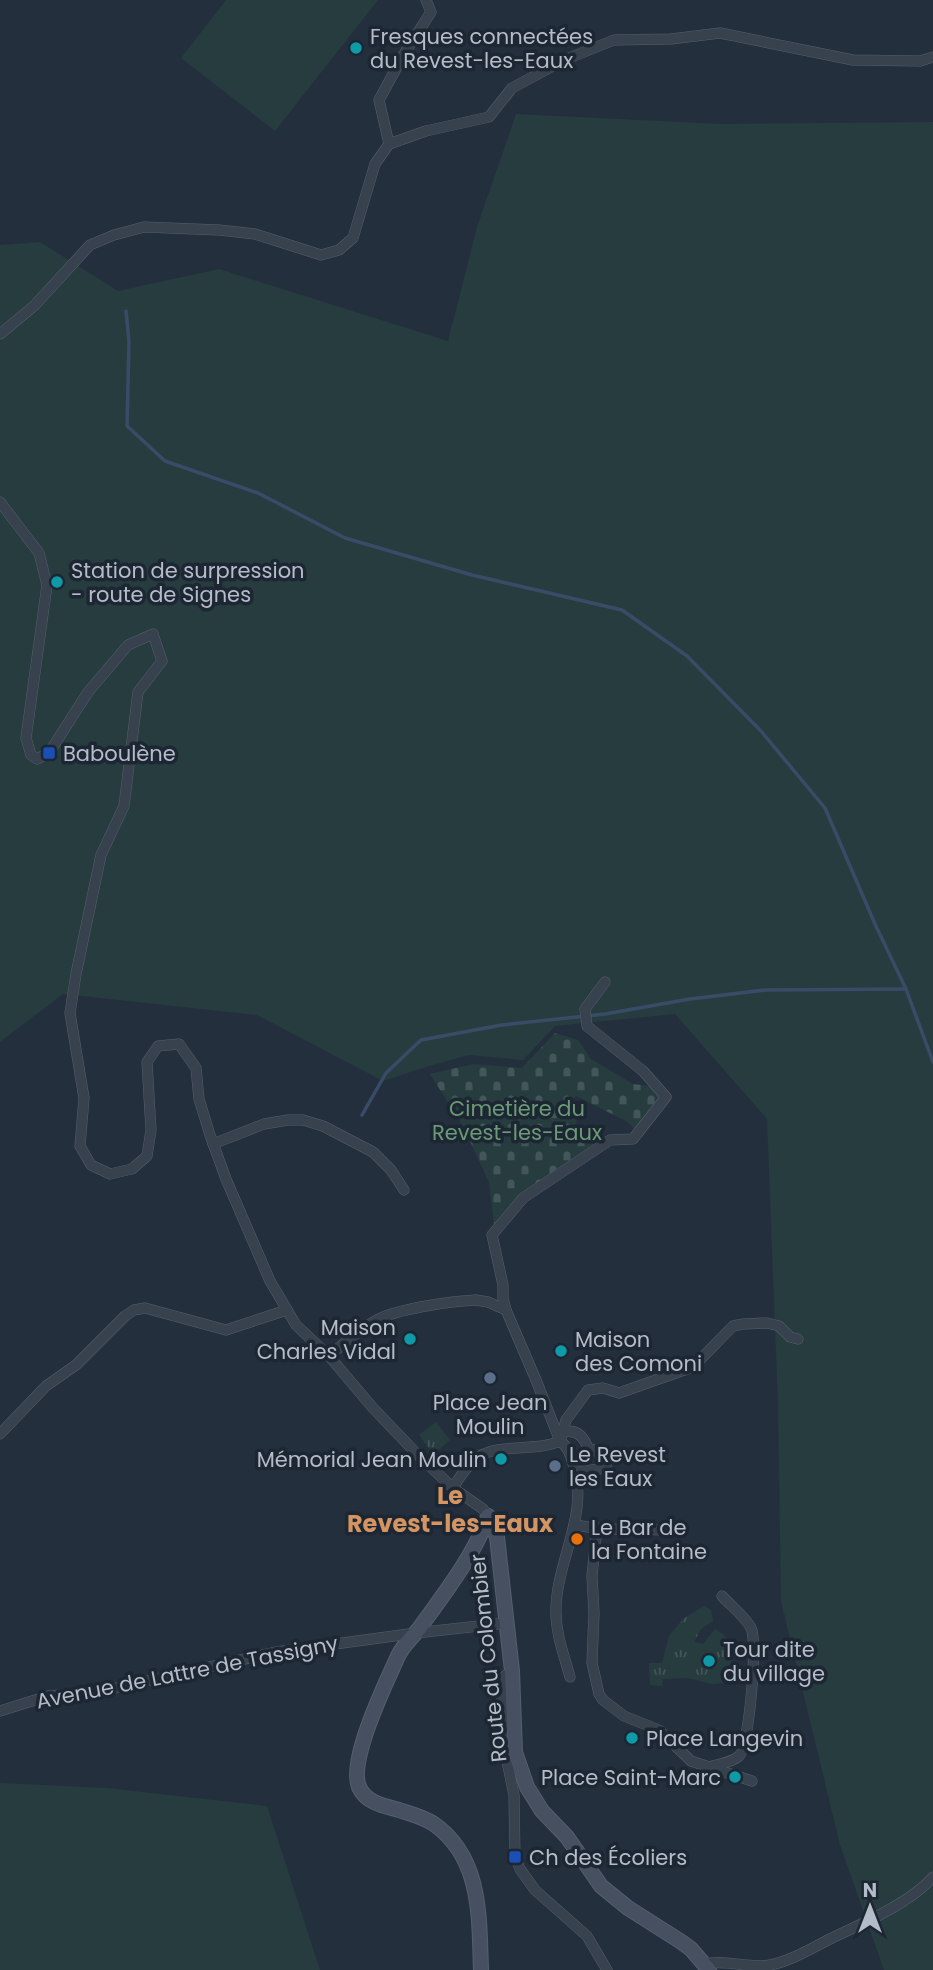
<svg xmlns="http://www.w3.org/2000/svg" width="933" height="1970" viewBox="0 0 933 1970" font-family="Poppins,sans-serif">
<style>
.grass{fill:#263c3f}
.cemetery{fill:url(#cemetery-stones)}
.park{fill:url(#park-tufts)}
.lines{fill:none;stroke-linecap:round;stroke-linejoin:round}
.stream{stroke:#394c67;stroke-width:3.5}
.street-casing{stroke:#565f6c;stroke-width:11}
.secondary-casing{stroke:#565f6c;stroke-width:16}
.street{stroke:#38414e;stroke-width:10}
.secondary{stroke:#465061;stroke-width:14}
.culture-dot{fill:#0f9aa8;stroke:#1d2633;stroke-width:2.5}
.transit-dot{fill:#1a4fb4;stroke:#1d2633;stroke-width:2.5}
.service-dot{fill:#5c6f8a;stroke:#1d2633;stroke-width:2.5}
.food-dot{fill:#e8710a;stroke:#1d2633;stroke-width:2.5}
.labels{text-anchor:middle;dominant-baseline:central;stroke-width:7;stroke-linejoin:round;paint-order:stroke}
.poi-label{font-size:21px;fill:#b4bcc9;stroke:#1d2633;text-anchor:start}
.park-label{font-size:21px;fill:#6b9a76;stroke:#1d2633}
.street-label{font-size:21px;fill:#b4bcc9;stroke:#1d2633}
.quarter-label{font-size:24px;font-weight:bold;fill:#d59563;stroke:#1d2633}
</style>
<defs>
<pattern id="cemetery-stones" width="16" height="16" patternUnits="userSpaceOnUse" patternTransform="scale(1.75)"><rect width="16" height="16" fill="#263c3f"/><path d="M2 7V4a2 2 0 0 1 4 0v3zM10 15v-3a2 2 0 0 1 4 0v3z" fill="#435659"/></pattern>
<pattern id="park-tufts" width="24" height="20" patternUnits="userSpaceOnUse" patternTransform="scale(1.75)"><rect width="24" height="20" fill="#263c3f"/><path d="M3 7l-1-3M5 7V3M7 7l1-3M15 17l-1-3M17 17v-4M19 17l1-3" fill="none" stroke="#435659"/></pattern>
</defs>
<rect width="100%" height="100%" fill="#242f3e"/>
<g class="grass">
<path d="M 226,0 L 378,0 L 275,131 L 181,58 Z"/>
<path d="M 516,114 L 722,124 L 933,122 L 933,1970 L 884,1970 L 840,1845 L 781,1601 L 778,1405 L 767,1119 L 675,1014 L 555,1026 L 523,1060 L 469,1055 L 429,1066 L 383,1081 L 257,1015 L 63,994 L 0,1042 L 0,245 L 40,242 L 118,291 L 219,269 L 448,341 L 477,227 Z"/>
<path d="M 0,1783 L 107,1788 L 267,1806 L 320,1970 L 0,1970 Z"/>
</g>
<path class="cemetery" d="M 555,1033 L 578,1040 L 591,1059 L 633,1084 L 650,1086 L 659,1097 L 659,1100 L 637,1131 L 626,1121 L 576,1096 L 567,1105 L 577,1115 L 576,1125 L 601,1140 L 519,1197 L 494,1225 L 489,1182 L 463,1126 L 430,1074 L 473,1064 L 522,1068 Z"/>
<g class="park">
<path d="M 436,1422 L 450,1440 L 433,1454 L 419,1435 Z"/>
<path d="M 704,1606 L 711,1610 L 713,1621 L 701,1629 L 694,1642 L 703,1644 L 715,1629 C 740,1643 733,1657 728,1681 C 710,1687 709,1683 693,1679 C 683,1677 672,1679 662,1679 L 663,1686 L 650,1685 L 649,1663 L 662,1663 L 669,1636 L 683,1619 Z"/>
</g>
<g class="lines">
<g class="stream">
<path d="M 126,311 L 129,342 L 127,426 L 165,461 L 258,493 L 345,538 L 472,575 L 622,610 L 687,656 L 761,731 L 825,808 L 875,924 L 906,989 L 933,1062"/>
<path d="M 362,1115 L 386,1073 L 421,1040 L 502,1025 L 605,1014 L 690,999 L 765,990 L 906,989"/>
</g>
<defs>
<g id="street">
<path d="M 389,144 L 426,131 L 489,117 L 512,88 L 564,60 L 614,40 L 671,39 L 720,33 L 853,60 L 920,61 L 933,57"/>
<path d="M 0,334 L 34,306 L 90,245 L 114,235 L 144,227 L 219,230 L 255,234 L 321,255 L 339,250 L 353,238 L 375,164 L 389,144 L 379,100 L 404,54 L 431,12 L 426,0"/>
<path d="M 0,502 L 39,553 L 47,585 L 26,738 L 31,755 L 37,759 L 49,753 L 88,692 L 128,645 L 153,634 L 162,661 L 138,692 L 124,806 L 101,855 L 76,974 L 70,1013 L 84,1098 L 80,1146 L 91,1165 L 110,1174 L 132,1169 L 147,1156 L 151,1130 L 147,1062 L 158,1046 L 179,1044 L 196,1068 L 199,1099 L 210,1135 L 226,1179 L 270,1281 L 296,1325 L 329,1356 L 373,1408 L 416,1453 L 453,1488 L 483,1509 L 488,1516"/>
<path d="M 213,1144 L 264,1124 L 288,1120 L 303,1120 L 323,1126 L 373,1152 L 391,1170 L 404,1190"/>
<path d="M 329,1356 C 346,1342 363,1326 383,1317 C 405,1308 453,1301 476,1300 L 488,1302 L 506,1310"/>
<path d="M 561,1433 C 575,1428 583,1435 588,1448 L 604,1454 L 607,1461 L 606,1466 L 600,1469 L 576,1472"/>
<path d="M 0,1434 L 46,1386 L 76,1365 L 125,1316 L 134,1310 L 145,1308 L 226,1330 L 287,1310"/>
<path d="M 560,1441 L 566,1420 L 588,1390 L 603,1388 L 619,1393 L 693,1367 L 733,1326 L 743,1324 L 767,1323 L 779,1326 L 790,1337 L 798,1339"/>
<path d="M 453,1488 C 459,1478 468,1464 478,1457 C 499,1443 535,1452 560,1441"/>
<path d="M 574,1525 L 603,1529 L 672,1530"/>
<path d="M 597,1528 L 592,1576 L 594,1613 L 592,1663 L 599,1694 L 603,1700 L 624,1716 L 659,1730 L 691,1761 L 752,1781"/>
<path d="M 512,1671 L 505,1676 L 502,1688 L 502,1737 L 514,1795 L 515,1857 L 520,1869 L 535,1890 L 587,1936 L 607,1970"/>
<path d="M 570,1677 C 564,1655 555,1632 556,1608 C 557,1560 590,1512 573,1464 C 570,1454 568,1447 560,1441 L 536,1380 L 506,1310 L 503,1298 L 503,1285 L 492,1235 L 523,1198 L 610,1140 L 633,1139 L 666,1097 L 643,1071 L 587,1026 L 585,1009 L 605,982"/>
<path d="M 0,1711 L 48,1696 L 98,1692 L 276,1652 L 416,1633 L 506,1623"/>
<path d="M 709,1767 C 717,1764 732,1763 739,1756 C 749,1747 758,1642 751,1628 C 745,1616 731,1606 722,1596"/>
<path d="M 705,1964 C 727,1959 749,1969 770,1965 C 791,1961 812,1948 830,1939 C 863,1923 909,1904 933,1877"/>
</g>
<g id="secondary">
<path d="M 488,1516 L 497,1537 L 512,1671 L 515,1752 L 527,1787 L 542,1811 L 567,1837 L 601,1886 L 628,1908 L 680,1941 L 691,1949 L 709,1970"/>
<path d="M 481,1970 C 479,1917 482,1858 434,1824 C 423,1817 411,1814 399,1810 C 384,1806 366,1803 359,1787 C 348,1760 386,1683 398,1656 C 403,1645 411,1639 418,1630 C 441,1598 476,1553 488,1516"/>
</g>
</defs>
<use href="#street" class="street-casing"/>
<use href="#secondary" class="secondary-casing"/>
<use href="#street" class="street"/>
<use href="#secondary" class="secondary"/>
</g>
<g class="culture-dot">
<circle cx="356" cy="48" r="7"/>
<circle cx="57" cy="582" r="7"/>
<circle cx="410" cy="1339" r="7"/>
<circle cx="561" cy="1351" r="7"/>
<circle cx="501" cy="1459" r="7"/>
<circle cx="709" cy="1661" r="7"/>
<circle cx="632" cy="1738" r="7"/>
<circle cx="735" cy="1777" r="7"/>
</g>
<g class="transit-dot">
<rect x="42" y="746" width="14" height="14" rx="3.5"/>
<rect x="508" y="1850" width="14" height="14" rx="3.5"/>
</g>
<g class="service-dot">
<circle cx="490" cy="1378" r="7"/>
<circle cx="555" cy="1466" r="7"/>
</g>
<circle class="food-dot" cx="577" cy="1539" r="7"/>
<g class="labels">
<g class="poi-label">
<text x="370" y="36">Fresques connectées<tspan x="370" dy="24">du Revest-les-Eaux</tspan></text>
<text x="71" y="570">Station de surpression<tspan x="71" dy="24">- route de Signes</tspan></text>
<text x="63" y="753">Baboulène</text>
<text x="396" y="1327" text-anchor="end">Maison<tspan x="396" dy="24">Charles Vidal</tspan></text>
<text x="575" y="1339">Maison<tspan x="575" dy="24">des Comoni</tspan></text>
<text x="490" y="1402" text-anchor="middle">Place Jean<tspan x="490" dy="24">Moulin</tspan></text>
<text x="569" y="1454">Le Revest<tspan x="569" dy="24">les Eaux</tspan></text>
<text x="487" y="1459" text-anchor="end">Mémorial Jean Moulin</text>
<text x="591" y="1527">Le Bar de<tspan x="591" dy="24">la Fontaine</tspan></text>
<text x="723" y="1649">Tour dite<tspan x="723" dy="24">du village</tspan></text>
<text x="646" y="1738">Place Langevin</text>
<text x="721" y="1777" text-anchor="end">Place Saint-Marc</text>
<text x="529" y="1857">Ch des Écoliers</text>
</g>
<g class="park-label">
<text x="517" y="1108">Cimetière du<tspan x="517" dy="24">Revest-les-Eaux</tspan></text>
</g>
<g class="street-label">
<text transform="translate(488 1658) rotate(-96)">Route du Colombier</text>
<text transform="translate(187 1672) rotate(-11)">Avenue de Lattre de Tassigny</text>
</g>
<g class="quarter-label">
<text x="450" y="1495">Le<tspan x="450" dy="28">Revest-les-Eaux</tspan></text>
</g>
</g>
<g transform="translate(870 1907)" stroke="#1d2633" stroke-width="5" paint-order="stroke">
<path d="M0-5L12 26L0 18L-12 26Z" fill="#b4bcc9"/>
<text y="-10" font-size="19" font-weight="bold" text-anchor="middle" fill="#b4bcc9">N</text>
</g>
</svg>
